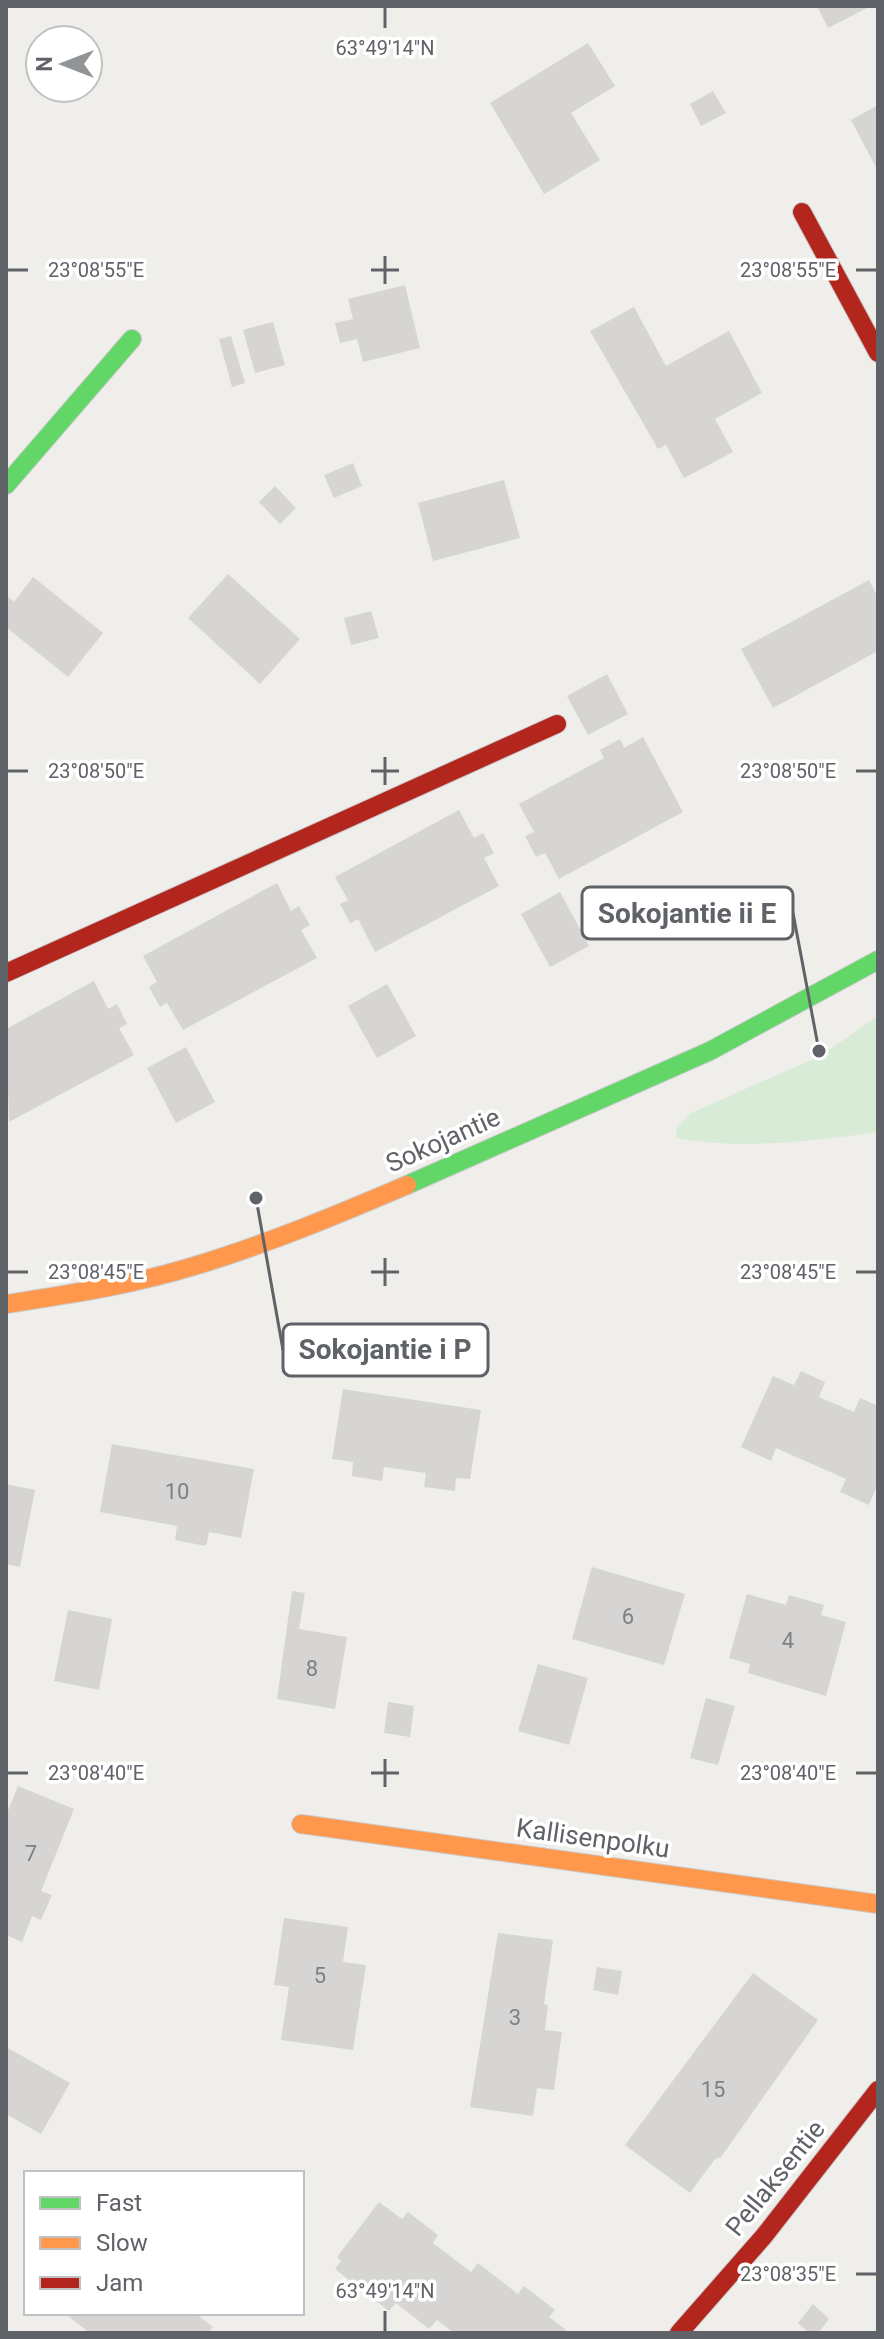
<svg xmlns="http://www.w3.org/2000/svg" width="884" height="2339" viewBox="0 0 884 2339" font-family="Roboto,sans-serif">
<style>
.green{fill:#d8ebd6}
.building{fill:#d6d5d3}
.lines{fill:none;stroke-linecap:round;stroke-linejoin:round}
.fast-casing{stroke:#cacacb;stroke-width:20}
.slow-casing{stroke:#cacacb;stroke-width:20}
.jam-casing{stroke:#cacacb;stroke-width:20}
.fast{stroke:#63d668;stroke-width:18}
.slow{stroke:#ff974d;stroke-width:18}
.jam{stroke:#b3261e;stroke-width:18}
.ticks{fill:none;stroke:#5f6368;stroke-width:3}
.labels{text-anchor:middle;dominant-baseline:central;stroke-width:7;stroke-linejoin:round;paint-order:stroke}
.number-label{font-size:22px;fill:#7e8184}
.street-label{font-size:26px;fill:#5f6368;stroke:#fff}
.ticks-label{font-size:20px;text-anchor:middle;fill:#5f6368;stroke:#fff;stroke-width:7;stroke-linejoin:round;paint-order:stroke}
.leader{fill:none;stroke:#5f6368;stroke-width:3}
.callout-dot{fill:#5f6368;stroke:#fff;stroke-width:3}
.callout{fill:#fff;stroke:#5f6368;stroke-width:3}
.callout-label{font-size:28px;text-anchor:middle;font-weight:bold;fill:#5f6368}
</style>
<rect width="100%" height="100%" fill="#efeeea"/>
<path class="green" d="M 878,1016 L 878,1132 C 817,1141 737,1150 677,1138 L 676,1128 L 691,1113 L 820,1056 Z"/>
<g class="building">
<path d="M 817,6 L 871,6 L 828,28 Z"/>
<path d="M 588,43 L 615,86 L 571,113 L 600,160 L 544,194 L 490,103 Z"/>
<path d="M 713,91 L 726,113 L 701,126 L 690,104 Z"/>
<path d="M 878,105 L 878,171 L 851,120 Z"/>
<path d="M 405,285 L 420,348 L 363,362 L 357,339 L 340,343 L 335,323 L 353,319 L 348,299 Z"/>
<path d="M 634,307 L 666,366 L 729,331 L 762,393 L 715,419 L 733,452 L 684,478 L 666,445 L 658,449 L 590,331 Z"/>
<path d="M 273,322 L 285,365 L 255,373 L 243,330 Z"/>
<path d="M 231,336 L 245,383 L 232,387 L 219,339 Z"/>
<path d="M 353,463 L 362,486 L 334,498 L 324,475 Z"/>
<path d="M 504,480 L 520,538 L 433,561 L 418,503 Z"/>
<path d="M 275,486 L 296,508 L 280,524 L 259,502 Z"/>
<path d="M 228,574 L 300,639 L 260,684 L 188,618 Z"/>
<path d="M 33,577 L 103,633 L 68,677 L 6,627 L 6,595 L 14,602 Z"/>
<path d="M 869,580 L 878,598 L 878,651 L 773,708 L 741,649 Z"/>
<path d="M 371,611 L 379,638 L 351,645 L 344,618 Z"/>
<path d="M 607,674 L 628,714 L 588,735 L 567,696 Z"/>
<path d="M 643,737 L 683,812 L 559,879 L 545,853 L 536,857 L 525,836 L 534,832 L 519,804 L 604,758 L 600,750 L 620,739 L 624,748 Z"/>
<path d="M 459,810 L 474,838 L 483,833 L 494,853 L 484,858 L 499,886 L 375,952 L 358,919 L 350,923 L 340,904 L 348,900 L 335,877 Z"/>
<path d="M 277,883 L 291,911 L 299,906 L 310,925 L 301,930 L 317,958 L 183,1030 L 167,1003 L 160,1007 L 149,987 L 157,982 L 143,956 Z"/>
<path d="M 560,892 L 589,946 L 550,967 L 521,914 Z"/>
<path d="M 94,981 L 108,1009 L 117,1004 L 127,1024 L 119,1028 L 134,1055 L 9,1122 L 6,1029 Z"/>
<path d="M 387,984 L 416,1036 L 377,1058 L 348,1006 Z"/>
<path d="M 186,1047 L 215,1102 L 176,1123 L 147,1068 Z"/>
<path d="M 801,1371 L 825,1382 L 819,1397 L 854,1412 L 860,1398 L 878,1406 L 878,1483 L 869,1505 L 840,1492 L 846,1479 L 776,1448 L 771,1461 L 741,1447 L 773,1376 L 794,1385 Z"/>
<path d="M 343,1389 L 481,1410 L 470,1479 L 456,1478 L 455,1491 L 424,1487 L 426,1473 L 384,1467 L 382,1481 L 352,1476 L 353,1462 L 332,1459 Z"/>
<path d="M 112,1444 L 254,1469 L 241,1538 L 209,1532 L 206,1546 L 175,1540 L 177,1526 L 100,1512 Z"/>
<path d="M 6,1484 L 35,1490 L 20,1567 L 6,1564 Z"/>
<path d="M 592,1567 L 685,1594 L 664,1665 L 572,1639 Z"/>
<path d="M 292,1591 L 305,1593 L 299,1629 L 347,1637 L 335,1709 L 277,1699 Z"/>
<path d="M 747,1594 L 786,1605 L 789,1595 L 824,1605 L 821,1615 L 846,1622 L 826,1696 L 748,1673 L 750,1664 L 729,1658 Z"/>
<path d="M 68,1610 L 112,1619 L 99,1690 L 54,1681 Z"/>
<path d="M 538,1664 L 588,1678 L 569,1745 L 518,1731 Z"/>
<path d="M 706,1698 L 735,1706 L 718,1765 L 690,1758 Z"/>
<path d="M 388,1702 L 414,1706 L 410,1737 L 384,1733 Z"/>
<path d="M 18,1786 L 74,1809 L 41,1891 L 52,1895 L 41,1920 L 32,1916 L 22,1942 L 6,1935 L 6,1815 Z"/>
<path d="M 284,1918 L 348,1927 L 343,1962 L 366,1965 L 353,2050 L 281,2040 L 289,1987 L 274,1985 Z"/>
<path d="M 498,1933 L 553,1940 L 544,2004 L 548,2005 L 545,2030 L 562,2032 L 554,2090 L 537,2088 L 533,2116 L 470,2107 Z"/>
<path d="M 597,1967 L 622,1971 L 618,1995 L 593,1990 Z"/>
<path d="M 753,1973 L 818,2020 L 721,2157 L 715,2159 L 690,2193 L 625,2145 Z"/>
<path d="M 6,2047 L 70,2083 L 41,2134 L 6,2114 Z"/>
<path d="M 379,2202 L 402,2219 L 408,2212 L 438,2235 L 433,2243 L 471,2272 L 478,2263 L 518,2294 L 524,2286 L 555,2310 L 549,2317 L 570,2333 L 454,2333 L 437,2320 L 429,2329 L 396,2303 L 389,2311 L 335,2269 L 341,2261 L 337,2257 Z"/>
<path d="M 813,2304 L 829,2319 L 818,2333 L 809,2333 L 798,2323 Z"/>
<path d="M 64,2313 L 195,2313 L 213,2327 L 208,2333 L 90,2333 Z"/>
</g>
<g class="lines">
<defs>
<g id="fast">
<path d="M 6,485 L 132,339"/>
<path d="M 407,1185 L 710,1051 L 878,960"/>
</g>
<g id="slow">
<path d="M 6,1304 C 69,1294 133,1285 194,1266 C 267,1244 337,1215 407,1185"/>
<path d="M 301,1824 L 878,1904"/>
</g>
<g id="jam">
<path d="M 802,212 L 878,353"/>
<path d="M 6,973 L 557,724"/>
<path d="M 679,2333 L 764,2236 L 878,2090"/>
</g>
</defs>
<use href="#fast" class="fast-casing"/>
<use href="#slow" class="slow-casing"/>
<use href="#jam" class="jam-casing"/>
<use href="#fast" class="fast"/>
<use href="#slow" class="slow"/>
<use href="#jam" class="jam"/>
</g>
<path class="ticks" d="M 385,8 L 385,28M 385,256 L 385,284M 8,270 L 28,270M 371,270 L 399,270M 856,270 L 876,270M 385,757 L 385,785M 8,771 L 28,771M 371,771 L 399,771M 856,771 L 876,771M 385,1258 L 385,1286M 8,1272 L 28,1272M 371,1272 L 399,1272M 856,1272 L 876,1272M 385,1759 L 385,1787M 8,1773 L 28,1773M 371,1773 L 399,1773M 856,1773 L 876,1773M 856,2274 L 876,2274M 385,2311 L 385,2331"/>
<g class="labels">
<g class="number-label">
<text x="177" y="1491">10</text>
<text x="628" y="1616">6</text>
<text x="788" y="1640">4</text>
<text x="312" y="1668">8</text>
<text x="31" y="1853">7</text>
<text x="320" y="1975">5</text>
<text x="515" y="2017">3</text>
<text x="713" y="2089">15</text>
</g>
<g class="street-label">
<text transform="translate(443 1140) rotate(-24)">Sokojantie</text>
<text transform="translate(593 1838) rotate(8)">Kallisenpolku</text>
<text transform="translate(775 2178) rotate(-51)">Pellaksentie</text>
</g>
</g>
<g class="ticks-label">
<text x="385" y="55">63°49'14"N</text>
<text x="788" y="277">23°08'55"E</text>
<text x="96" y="277">23°08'55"E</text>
<text x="788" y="778">23°08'50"E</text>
<text x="96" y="778">23°08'50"E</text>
<text x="96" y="1279">23°08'45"E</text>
<text x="788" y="1279">23°08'45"E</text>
<text x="96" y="1780">23°08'40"E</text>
<text x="788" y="1780">23°08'40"E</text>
<text x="788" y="2281">23°08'35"E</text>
<text x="385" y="2298">63°49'14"N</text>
</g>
<path class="leader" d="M819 1051L793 913M256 1198L283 1350"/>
<g class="callout-dot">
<circle cx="819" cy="1051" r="8"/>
<circle cx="256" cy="1198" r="8"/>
</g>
<g class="callout">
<rect x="582" y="887" width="211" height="52" rx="8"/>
<rect x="283" y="1324" width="205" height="52" rx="8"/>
</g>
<g class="callout-label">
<text x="687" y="923">Sokojantie ii E</text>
<text x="385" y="1359">Sokojantie i P</text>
</g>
<rect width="884" height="2339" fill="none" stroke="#5f6368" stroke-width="16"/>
<rect x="24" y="2171" width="280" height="144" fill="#ffffff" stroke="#bfc1c3" stroke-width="2"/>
<rect x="40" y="2197" width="40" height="12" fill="#63d668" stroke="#bfc1c3" stroke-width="2"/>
<text x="96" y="2211" font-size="24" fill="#5f6368">Fast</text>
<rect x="40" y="2237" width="40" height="12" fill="#ff974d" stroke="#bfc1c3" stroke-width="2"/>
<text x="96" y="2251" font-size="24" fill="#5f6368">Slow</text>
<rect x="40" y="2277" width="40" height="12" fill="#b3261e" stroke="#bfc1c3" stroke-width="2"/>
<text x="96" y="2291" font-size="24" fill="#5f6368">Jam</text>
<g transform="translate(64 64) rotate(270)"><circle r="38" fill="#ffffff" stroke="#bfc1c3" stroke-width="2"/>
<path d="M0-6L14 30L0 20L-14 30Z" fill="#919496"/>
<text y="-12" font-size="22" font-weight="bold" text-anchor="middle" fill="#5f6368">N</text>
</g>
</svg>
